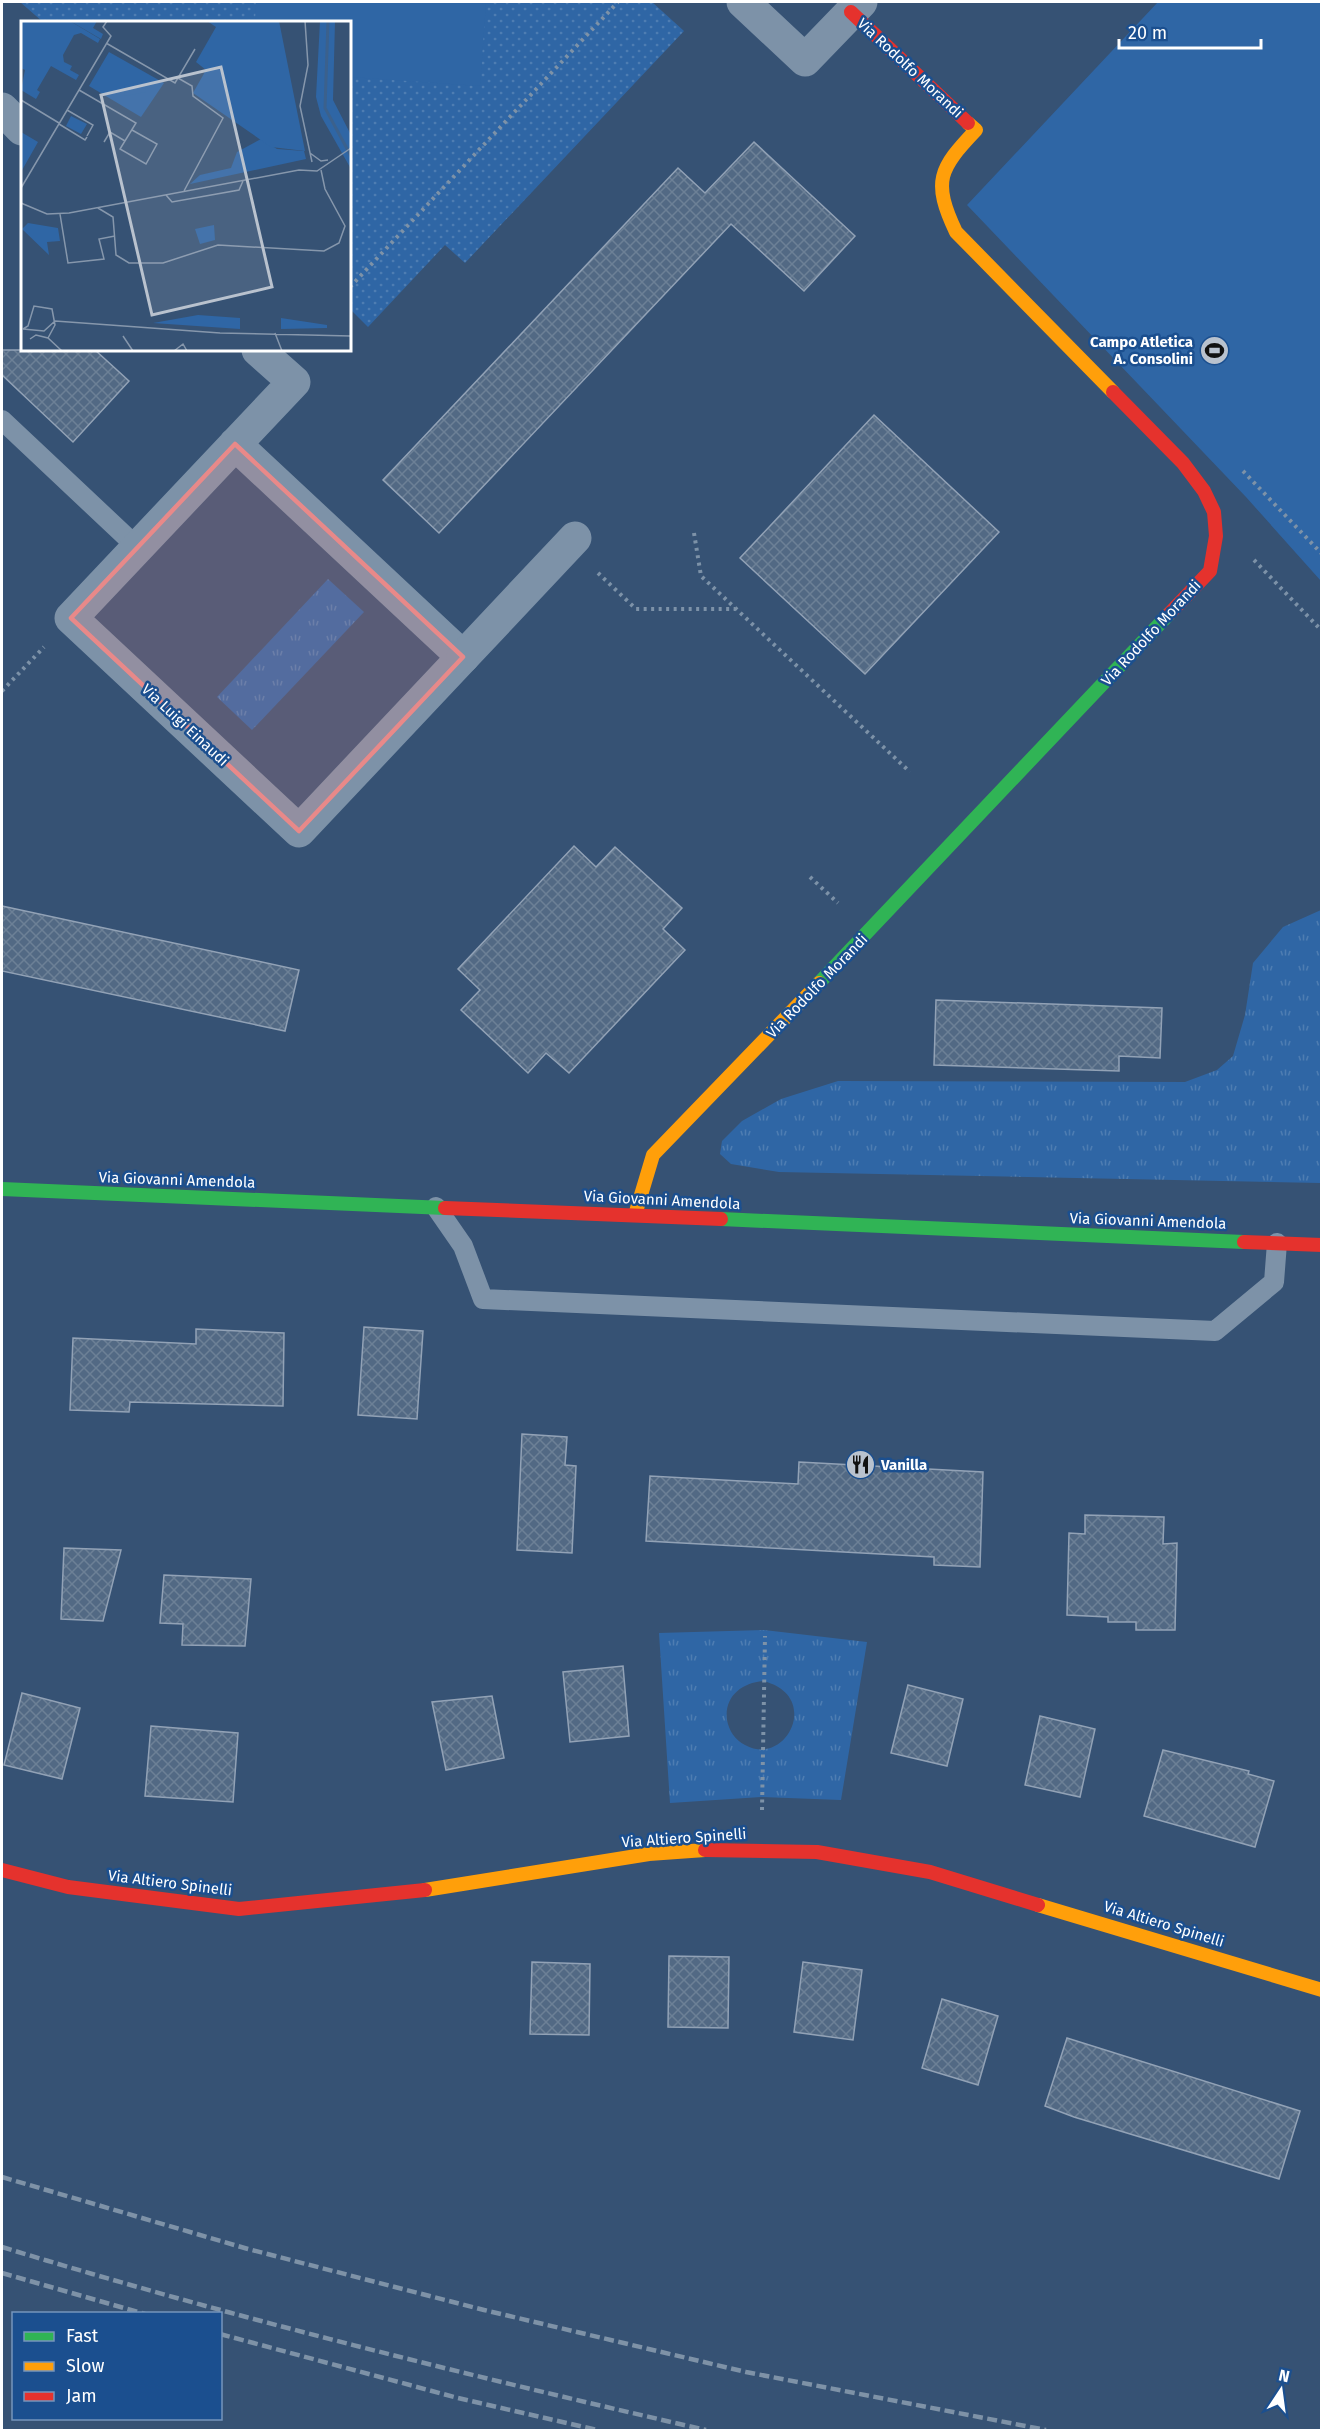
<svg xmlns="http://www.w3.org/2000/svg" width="1323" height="2432" viewBox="0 0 1323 2432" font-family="'Fira Sans',sans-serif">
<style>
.grass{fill:url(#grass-tufts);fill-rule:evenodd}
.park{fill:url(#park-dots)}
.pitch{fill:#2f66a5}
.building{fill:url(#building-cross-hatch);stroke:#92a2b6;stroke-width:1.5}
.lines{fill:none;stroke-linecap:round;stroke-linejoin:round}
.path{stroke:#7d92a8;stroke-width:4;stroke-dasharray:3 4.5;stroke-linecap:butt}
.lane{stroke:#7d92a8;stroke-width:20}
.street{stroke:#7d92a8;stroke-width:33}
.fast{stroke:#30b455;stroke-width:14}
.slow{stroke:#ff9f0a;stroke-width:14}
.jam{stroke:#e5322d;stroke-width:14}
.rail{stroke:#7e92a7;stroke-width:4.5;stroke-dasharray:10 4.5;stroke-linecap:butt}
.marked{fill:#e88989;fill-opacity:0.2;stroke:#e88989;stroke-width:4.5;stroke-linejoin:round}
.labels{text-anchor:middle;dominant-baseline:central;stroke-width:5;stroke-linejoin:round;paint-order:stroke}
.street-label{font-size:15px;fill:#fff;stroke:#1b4f8f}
.poi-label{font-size:15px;font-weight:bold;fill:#fff;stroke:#1b4f8f;text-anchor:end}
.inset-river{fill:none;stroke:#3b618d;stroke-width:3}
.inset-road{fill:none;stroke:#8697ac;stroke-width:1.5}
.view{fill:#b9c2ce;fill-opacity:0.15;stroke:#b9c2ce;stroke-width:3}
.inset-edge{fill:none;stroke:#fff;stroke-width:3}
</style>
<defs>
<pattern id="grass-tufts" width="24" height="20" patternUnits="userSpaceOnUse" patternTransform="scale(1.5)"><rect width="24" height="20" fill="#2f66a5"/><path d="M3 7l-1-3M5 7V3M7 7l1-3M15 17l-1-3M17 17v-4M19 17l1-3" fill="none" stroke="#4e7db2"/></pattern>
<pattern id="park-dots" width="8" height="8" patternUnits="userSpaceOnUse" patternTransform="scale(1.5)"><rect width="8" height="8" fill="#2f66a5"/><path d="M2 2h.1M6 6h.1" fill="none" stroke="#4e7db2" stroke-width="1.8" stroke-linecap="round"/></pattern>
<pattern id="building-cross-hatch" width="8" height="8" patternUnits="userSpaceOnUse" patternTransform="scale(1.5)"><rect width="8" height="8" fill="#526984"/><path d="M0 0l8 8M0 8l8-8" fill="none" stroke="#6c8096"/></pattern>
</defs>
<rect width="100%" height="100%" fill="#365274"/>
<g class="grass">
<path d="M 328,579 L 364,612 L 252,730 L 217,697 Z"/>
<path d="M 1321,910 L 1321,1183 L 779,1172 L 731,1164 L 720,1154 L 722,1141 L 742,1121 L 781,1099 L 838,1081 L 1185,1082 L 1217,1070 L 1233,1056 L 1245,1015 L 1253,963 L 1283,927 Z"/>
<path d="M 764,1630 L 867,1642 L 841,1800 L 761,1797 L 670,1803 L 659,1633 ZM 763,1681 C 822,1695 787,1768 745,1745 C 735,1740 729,1731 727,1720 C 724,1697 741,1683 763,1681 Z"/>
</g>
<path class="park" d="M 20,2 L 652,2 L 684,31 L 465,263 L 445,245 L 368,327 L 350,309 L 350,22 L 43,22 Z"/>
<g class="pitch">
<path d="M 256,2 L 486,2 L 480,86 L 350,77 L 350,22 L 255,22 Z"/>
<path d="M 1158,2 L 1321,2 L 1321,581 L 1246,497 L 967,205 Z"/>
</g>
<g class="building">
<path d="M 754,142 L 855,236 L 804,291 L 731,224 L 439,533 L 383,480 L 678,168 L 705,193 Z"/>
<path d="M 2,350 L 95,350 L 129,381 L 73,442 L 2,375 Z"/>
<path d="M 874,415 L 999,532 L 865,674 L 740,558 Z"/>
<path d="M 574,846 L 596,867 L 615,847 L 682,908 L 663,929 L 685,950 L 569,1073 L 546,1053 L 528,1073 L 461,1010 L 480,990 L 458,969 Z"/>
<path d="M 2,906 L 299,970 L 285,1031 L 2,971 Z"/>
<path d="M 936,1000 L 1162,1008 L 1160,1058 L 1119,1056 L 1119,1071 L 934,1065 Z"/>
<path d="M 364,1327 L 423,1331 L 417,1419 L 358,1415 Z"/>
<path d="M 196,1329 L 284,1333 L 283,1406 L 130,1402 L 129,1412 L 70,1410 L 73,1338 L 196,1344 Z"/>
<path d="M 522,1434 L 567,1437 L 565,1465 L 576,1466 L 572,1553 L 517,1550 Z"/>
<path d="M 799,1462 L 983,1472 L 980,1567 L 934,1565 L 934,1557 L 646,1541 L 650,1476 L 798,1484 Z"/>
<path d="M 1085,1515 L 1164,1517 L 1163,1544 L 1177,1543 L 1175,1630 L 1136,1630 L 1136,1622 L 1108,1622 L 1108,1617 L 1067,1615 L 1069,1533 L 1085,1534 Z"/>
<path d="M 64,1548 L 121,1550 L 103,1621 L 61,1619 Z"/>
<path d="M 164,1575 L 251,1579 L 245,1646 L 182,1645 L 183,1624 L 160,1623 Z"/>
<path d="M 623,1666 L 629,1736 L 570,1742 L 563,1672 Z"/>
<path d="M 908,1685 L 963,1699 L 947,1766 L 891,1753 Z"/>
<path d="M 22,1693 L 80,1708 L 62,1779 L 4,1765 Z"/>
<path d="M 492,1696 L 504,1758 L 446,1770 L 432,1702 Z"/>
<path d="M 1040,1716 L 1095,1729 L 1080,1797 L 1025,1785 Z"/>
<path d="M 151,1726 L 238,1733 L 233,1802 L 145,1796 Z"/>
<path d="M 1163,1750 L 1249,1771 L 1248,1774 L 1274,1781 L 1255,1847 L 1144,1816 Z"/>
<path d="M 669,1956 L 729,1957 L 728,2028 L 668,2027 Z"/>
<path d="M 532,1962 L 590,1964 L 589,2035 L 530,2034 Z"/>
<path d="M 803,1962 L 862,1970 L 853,2040 L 794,2032 Z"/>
<path d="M 942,1999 L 998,2016 L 978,2085 L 922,2068 Z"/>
<path d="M 1067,2038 L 1300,2111 L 1279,2179 L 1074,2117 L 1045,2106 Z"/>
</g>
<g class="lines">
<g class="path">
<path d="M 350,287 L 618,2"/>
<path d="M 1243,471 L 1322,554"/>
<path d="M 694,533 L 701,576 L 910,772"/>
<path d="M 1254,560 L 1322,631"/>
<path d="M 598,573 L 636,609 L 735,609"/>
<path d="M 2,691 L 44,647"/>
<path d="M 810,877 L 838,903"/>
<path d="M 762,1810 L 765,1636"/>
</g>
<g class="lane">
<path d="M 2,420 L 138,548"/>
<path d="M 436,1207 L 463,1246 L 483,1299 L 1215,1331 L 1274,1282 L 1277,1243"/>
</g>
<g class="street">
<path d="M 743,2 L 805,60 L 861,2"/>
<path d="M 2,109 L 22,129"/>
<path d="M 235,444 L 463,657 L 299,831 L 71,618 L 294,382 L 258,350"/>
<path d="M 463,657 L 575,538"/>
</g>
<g class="fast">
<path d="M 819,983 L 1169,614"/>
<path d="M 2,1189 L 445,1208"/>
<path d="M 721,1219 L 1244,1242"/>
</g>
<g class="slow">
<path d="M 968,123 L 976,130 C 939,169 932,181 956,232 L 1113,392"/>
<path d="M 635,1215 L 653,1155 L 819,983"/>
<path d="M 425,1890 L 649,1854 L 705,1850"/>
<path d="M 1038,1905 L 1322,1990"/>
</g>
<g class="jam">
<path d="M 851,12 L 968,123"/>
<path d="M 1113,392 L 1183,463 L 1204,491 L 1214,512 L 1216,536 L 1210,571 L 1169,614"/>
<path d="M 445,1208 L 721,1219"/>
<path d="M 1244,1242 L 1322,1245"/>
<path d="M 705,1850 L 817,1852 L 930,1872 L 1038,1905"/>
<path d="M 2,1870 L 68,1887 L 239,1909 L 425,1890"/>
</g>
<g class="rail">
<path d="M 2,2177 L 248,2249 L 484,2310 L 746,2372 L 1046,2430"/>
<path d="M 2,2247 C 234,2318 470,2376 706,2430"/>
<path d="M 2,2273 L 145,2314"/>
<path d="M 220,2334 L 458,2398 L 597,2430"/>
</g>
</g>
<path class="marked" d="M 235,444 L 463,657 L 299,831 L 71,618 Z"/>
<defs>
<symbol id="stadium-disc" viewBox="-11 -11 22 22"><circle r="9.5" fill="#b9c2ce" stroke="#1b4f8f"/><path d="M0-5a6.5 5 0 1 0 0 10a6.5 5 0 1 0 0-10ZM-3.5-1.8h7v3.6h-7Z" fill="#111"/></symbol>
<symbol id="restaurant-disc" viewBox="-11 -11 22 22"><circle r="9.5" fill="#b9c2ce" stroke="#1b4f8f"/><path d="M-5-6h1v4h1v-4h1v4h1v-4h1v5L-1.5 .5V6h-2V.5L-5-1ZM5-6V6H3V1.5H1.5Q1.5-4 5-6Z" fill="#111"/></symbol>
</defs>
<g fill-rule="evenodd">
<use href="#stadium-disc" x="1198" y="334" width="33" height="33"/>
<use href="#restaurant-disc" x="844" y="1448" width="33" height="33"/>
</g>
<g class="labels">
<g class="street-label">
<text transform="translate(910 68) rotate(43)">Via Rodolfo Morandi</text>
<text transform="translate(1151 633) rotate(-47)">Via Rodolfo Morandi</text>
<text transform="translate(185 725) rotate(43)">Via Luigi Einaudi</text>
<text transform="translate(817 986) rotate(-46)">Via Rodolfo Morandi</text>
<text transform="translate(177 1180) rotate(2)">Via Giovanni Amendola</text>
<text transform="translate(662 1200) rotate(3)">Via Giovanni Amendola</text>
<text transform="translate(1148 1221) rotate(2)">Via Giovanni Amendola</text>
<text transform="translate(684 1838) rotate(-4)">Via Altiero Spinelli</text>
<text transform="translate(170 1883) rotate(7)">Via Altiero Spinelli</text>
<text transform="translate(1164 1924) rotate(17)">Via Altiero Spinelli</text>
</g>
<g class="poi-label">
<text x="1193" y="342">Campo Atletica<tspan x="1193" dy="17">A. Consolini</tspan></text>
<text x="881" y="1465" text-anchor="start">Vanilla</text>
</g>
</g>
<g transform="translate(21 21)">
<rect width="330" height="330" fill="#365274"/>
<path d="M 299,0 L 314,0 L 312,79 L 330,114 L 330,148 L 300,95 L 295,76 ZM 50,95 L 66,103 L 60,113 L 45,105 ZM 240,118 L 256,128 L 283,130 L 285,138 L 169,163 L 179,154 L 210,147 L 216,131 ZM 193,204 L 194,219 L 179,223 L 174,208 ZM 177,294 L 219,297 L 219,308 L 132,302 ZM 260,297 L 306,304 L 306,307 L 260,308 Z" fill="#2f66a5"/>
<path d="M 7,202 L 37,207 L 39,220 L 26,221 L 28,234 L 1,208 Z" fill="#2f66a5"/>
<path d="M 49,0 L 76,0 L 72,7 L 82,13 L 80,18 ZM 88,31 L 143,62 L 120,96 L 68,65 ZM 0,111 L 17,121 L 0,151 Z" fill="#2f66a5"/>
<path d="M 0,0 L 49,0 L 79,18 L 77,22 L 60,12 L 53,14 L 42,34 L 43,41 L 51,45 L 49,49 L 58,54 L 55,59 L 30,45 L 16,69 L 19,71 L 15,78 L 0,69 L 4,49 L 0,47 Z" fill="#2f66a5"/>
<path d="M 186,0 L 258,0 L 284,130 L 250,126 L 172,72 L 185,49 L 175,41 L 195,6 ZM 124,61 L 125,71 L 104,75 L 103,64 Z" fill="#2f66a5"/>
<path class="inset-river" d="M 307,0 L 304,87 L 330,135"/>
<path class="inset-road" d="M 284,0 L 287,44 L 279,85 L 291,141M 85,22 L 154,62 L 174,28M 157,57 L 171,65 L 172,75 L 202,97 L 163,170M 58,69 L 115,102 L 99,128 L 125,143 L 136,123 L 111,109M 0,79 L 38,102M 46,89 L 72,104 L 66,115M 38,103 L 64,119 L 66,116M 83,121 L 89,111 L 104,120M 289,132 L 300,140 L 307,139M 0,167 L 90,15 L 82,6 L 86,0M 145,174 L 151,181 L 218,169 L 222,160M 0,182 L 26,193 L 48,192 L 278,149 L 296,150 L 330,127M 77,187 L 92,196 L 95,234 L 108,242 L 142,242 L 197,224 L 303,230 L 318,222 L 324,205 L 304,168 L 300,149M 39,193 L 47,242 L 83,238 L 78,218 L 94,215M 34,300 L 199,312 L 330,315M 2,308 L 7,305 L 13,285 L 31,288 L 34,304 L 27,317M 2,308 L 23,310 L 34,300M 254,312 L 261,330M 102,315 L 112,330M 9,318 L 15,314 L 27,317 L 41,330M 153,330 L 162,323 L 166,330"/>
<path class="view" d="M 200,46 L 251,266 L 131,294 L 80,74 Z"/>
<rect width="330" height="330" class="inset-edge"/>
</g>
<rect width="1323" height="2432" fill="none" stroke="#ffffff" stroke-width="6"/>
<rect x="12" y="2312" width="210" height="108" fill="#1b4f8f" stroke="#7695bc" stroke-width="1.5"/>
<rect x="24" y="2332" width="30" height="9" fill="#30b455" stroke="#7695bc" stroke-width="1.5"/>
<text x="66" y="2342" font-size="18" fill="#ffffff">Fast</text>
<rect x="24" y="2362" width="30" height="9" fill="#ff9f0a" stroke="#7695bc" stroke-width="1.5"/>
<text x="66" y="2372" font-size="18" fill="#ffffff">Slow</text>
<rect x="24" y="2392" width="30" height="9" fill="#e5322d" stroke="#7695bc" stroke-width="1.5"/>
<text x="66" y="2402" font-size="18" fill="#ffffff">Jam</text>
<g transform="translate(1281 2390) rotate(13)" stroke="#1b4f8f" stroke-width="4.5" paint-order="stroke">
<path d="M0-4.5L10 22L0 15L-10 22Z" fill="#ffffff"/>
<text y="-9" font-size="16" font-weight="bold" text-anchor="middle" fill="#ffffff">N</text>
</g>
<path d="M1119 39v9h142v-9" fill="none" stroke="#ffffff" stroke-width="3"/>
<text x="1128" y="39" font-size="18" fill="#ffffff" stroke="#1b4f8f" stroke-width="4.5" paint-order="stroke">20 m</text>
</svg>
